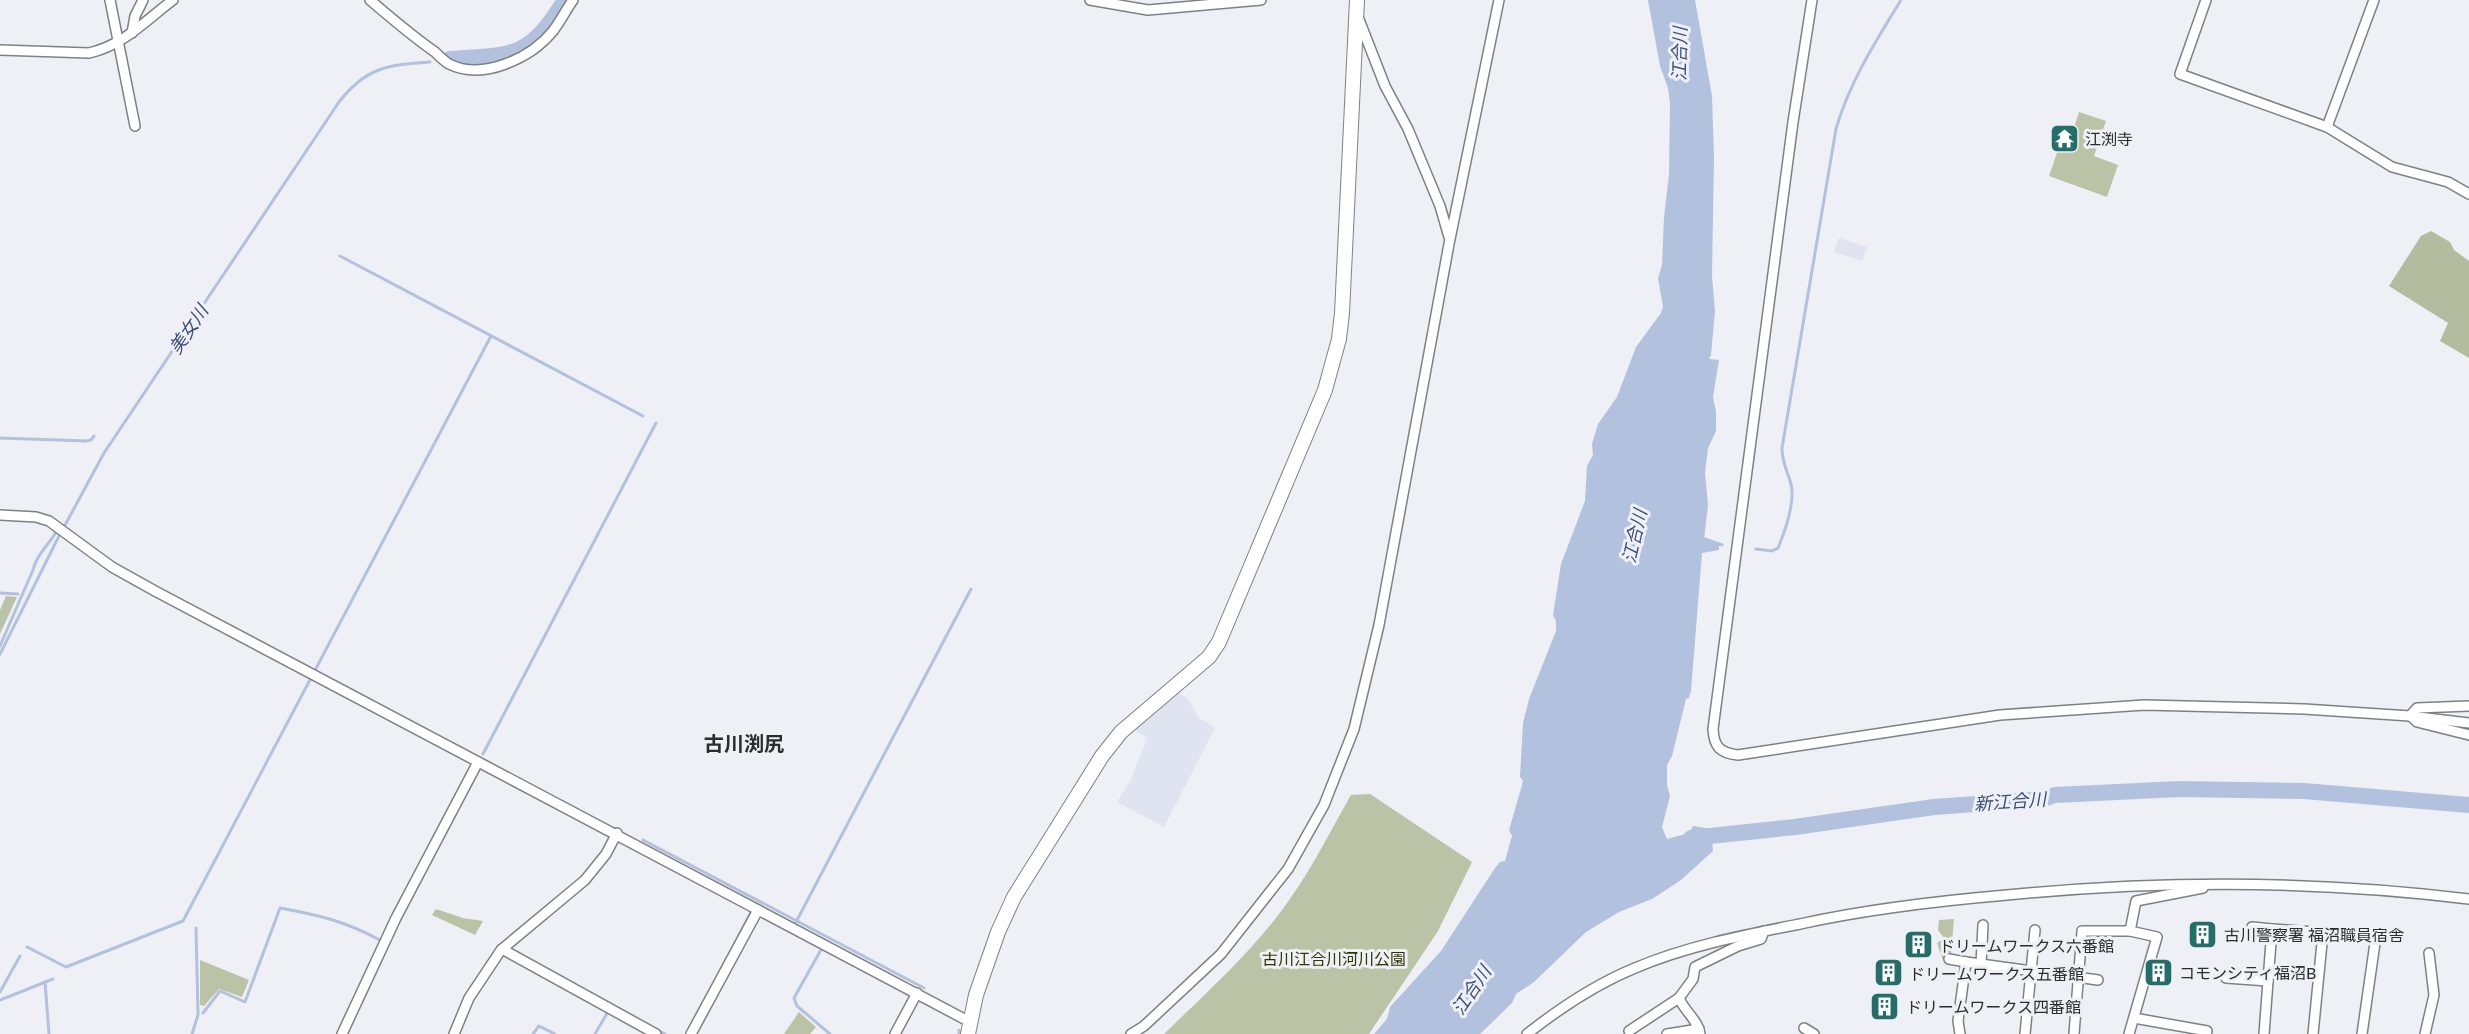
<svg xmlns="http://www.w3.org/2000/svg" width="2469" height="1034" viewBox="0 0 2469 1034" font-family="Lato,'Noto Sans JP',sans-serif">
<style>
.built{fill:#dfe4f0}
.green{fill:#bac3a5}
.forest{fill:#b3bc9e}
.water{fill:#b2c1dd}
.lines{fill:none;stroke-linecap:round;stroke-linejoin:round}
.stream{stroke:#b2c1dd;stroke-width:3}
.river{stroke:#b2c1dd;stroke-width:16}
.street-casing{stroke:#7e8084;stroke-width:12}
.secondary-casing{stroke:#7e8084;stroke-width:16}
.street{stroke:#fff;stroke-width:9}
.secondary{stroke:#fff;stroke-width:14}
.labels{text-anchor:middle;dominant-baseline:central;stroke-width:6;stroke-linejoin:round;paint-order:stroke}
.poi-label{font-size:16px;fill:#2b2c2e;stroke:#eef0f5;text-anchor:start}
.park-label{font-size:16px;fill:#2d3702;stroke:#eef0f5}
.water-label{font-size:18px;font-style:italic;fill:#384c75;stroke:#eef0f5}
.quarter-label{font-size:20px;font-weight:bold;fill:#2b2c2e;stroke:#eef0f5}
</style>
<rect width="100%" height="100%" fill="#eef0f5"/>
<g class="built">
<path d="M 1839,238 L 1867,247 L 1862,261 L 1834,252 Z"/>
<path d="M 1177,691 L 1189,700 L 1198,717 L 1215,728 L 1164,827 L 1117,802 L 1131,780 L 1147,738 L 1132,728 Z"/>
</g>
<g class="green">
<path d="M 2079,112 L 2106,121 L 2094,156 L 2118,165 L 2107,197 L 2049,176 L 2059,147 L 2067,150 Z"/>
<path d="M 6,596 L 17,597 L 0,634 L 0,610 Z"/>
<path d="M 1370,794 L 1472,862 L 1438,931 L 1369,1034 L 1164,1034 C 1210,989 1261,944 1296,890 C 1317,859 1333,826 1351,795 Z"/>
<path d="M 436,909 L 463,918 L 483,921 L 475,935 L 432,915 Z"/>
<path d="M 1954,919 L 1951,954 L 1943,960 L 1937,943 L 1944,938 L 1938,930 L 1939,920 Z"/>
<path d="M 200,960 L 249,980 L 242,997 L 219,989 L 204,1006 L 200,1005 Z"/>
<path d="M 799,1012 L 816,1027 L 810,1034 L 784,1034 Z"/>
</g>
<path class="forest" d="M 2431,231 L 2450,242 L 2454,250 L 2469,261 L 2469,358 L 2440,341 L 2448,323 L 2389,286 L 2421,236 Z"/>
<path class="water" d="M 1648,0 L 1695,0 L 1712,96 L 1714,157 L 1712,276 L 1715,311 L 1711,355 L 1709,359 L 1719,360 L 1713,397 L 1716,412 L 1716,431 L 1708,448 L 1705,473 L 1708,505 L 1704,540 L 1719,545 L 1719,550 L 1702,553 L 1691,691 L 1689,698 L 1686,699 L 1672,756 L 1667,765 L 1667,785 L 1670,796 L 1662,827 L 1667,839 L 1689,833 L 1693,826 L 1711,829 L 1713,851 L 1681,880 L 1652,899 L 1619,912 L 1586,932 L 1534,982 L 1516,994 L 1512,1003 L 1480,1034 L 1374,1034 L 1387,1019 L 1390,1007 L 1441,951 L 1495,868 L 1500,862 L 1505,861 L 1512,836 L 1509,830 L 1522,785 L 1523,780 L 1520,777 L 1523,723 L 1529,699 L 1556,631 L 1556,621 L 1553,615 L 1561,564 L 1585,501 L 1587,466 L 1593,455 L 1592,444 L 1598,424 L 1617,397 L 1636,347 L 1661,313 L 1663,307 L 1658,278 L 1662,265 L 1664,217 L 1669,175 L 1670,103 L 1668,88 L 1660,66 Z"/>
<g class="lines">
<g class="stream">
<path d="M 340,256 L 643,416"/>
<path d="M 0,438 L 86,441 L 91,440 L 94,436"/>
<path d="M 1702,538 L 1722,545"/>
<path d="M 1756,549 L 1772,551 L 1778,548 C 1785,531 1793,509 1792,491 C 1791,476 1782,467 1782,448 L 1836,129 C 1849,83 1876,41 1901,0"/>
<path d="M 0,593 L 18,594"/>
<path d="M 0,646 L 33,570 C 37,554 48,546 56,532"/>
<path d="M 0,654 L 57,540 L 104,453 L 339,102 C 366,67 388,65 430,62"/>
<path d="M 483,754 L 656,423"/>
<path d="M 643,840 L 924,988"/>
<path d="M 796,922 L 971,589"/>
<path d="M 499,946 L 534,917"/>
<path d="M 27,947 L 66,967 L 183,921 L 491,336"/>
<path d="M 822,948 L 794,998 L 797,1006 L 830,1034"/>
<path d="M 717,977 L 751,912"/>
<path d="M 45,982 L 49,1034"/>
<path d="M 0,992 L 20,956"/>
<path d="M 0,1000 L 53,979"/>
<path d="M 203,1013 L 220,991 L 245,1002 L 280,908 C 319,915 344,921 380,940"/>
<path d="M 656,1029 L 665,1034"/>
<path d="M 959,1030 L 959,1034"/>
<path d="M 192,1034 L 198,1015 L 196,928"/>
<path d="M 533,1034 L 539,1026 L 555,1034"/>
<path d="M 595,1034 L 609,1010"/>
</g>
<g class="river">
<path d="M 450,59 C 514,55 529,58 565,0"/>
<path d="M 1691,838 L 1795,827 L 1934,807 L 2043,799 L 2055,795 L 2180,789 L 2304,791 L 2469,805"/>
</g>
<defs>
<g id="street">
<path d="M 110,0 L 135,126"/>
<path d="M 370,0 C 391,18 412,36 435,52 C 439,56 444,61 449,64 C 483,81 531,58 553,31 C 560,22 566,10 573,0"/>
<path d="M 1090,0 L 1148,10 L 1261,0"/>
<path d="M 1812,0 L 1793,122 L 1713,729 C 1714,747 1720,753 1738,755 L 2000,715 L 2144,705 L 2304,709 L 2410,716 L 2469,723"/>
<path d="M 2206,0 L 2180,74 L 2327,127 L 2392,167 L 2448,182 L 2469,194"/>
<path d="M 1358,17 L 1385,86 L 1408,129 L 1440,206 L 1449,237"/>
<path d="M 132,33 L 135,16 L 143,0"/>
<path d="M 0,50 L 89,53 C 124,45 146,20 173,0"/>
<path d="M 2327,127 L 2374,0"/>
<path d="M 0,515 L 36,517 L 49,521 L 112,567 L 155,591 L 970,1022"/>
<path d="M 2410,716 L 2417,708 L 2469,706"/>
<path d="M 2412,717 L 2417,722 L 2469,735"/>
<path d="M 2252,927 L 2272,929"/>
<path d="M 2130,931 L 2136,901 L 2203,888"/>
<path d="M 502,949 L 656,1034"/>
<path d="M 1949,959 L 1966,962"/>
<path d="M 1981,964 L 1983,925"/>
<path d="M 2226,978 L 2268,981"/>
<path d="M 2134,1018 L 2207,1031 L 2206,1034"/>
<path d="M 1804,1028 L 1814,1034"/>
<path d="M 1629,1031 L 1679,998"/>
<path d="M 342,1034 L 396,918 L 478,762"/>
<path d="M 454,1034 L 469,998 L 501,950 L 585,880 L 606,854 L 617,833"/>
<path d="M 691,1034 L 758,910"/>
<path d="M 895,1034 L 917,993"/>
<path d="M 1131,1034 L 1144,1026 L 1221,954 L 1288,869 L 1324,805 L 1354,729 L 1379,625 L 1449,244 L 1499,0"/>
<path d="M 1527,1034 C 1560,1008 1596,984 1635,968 C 1687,946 1744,935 1800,924 C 1868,909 1937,901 2007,895 C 2161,880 2315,880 2469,899"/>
<path d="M 1667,1034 L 1699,1029"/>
<path d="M 1700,1034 C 1698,1020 1685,1012 1679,998 L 1693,979 L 1695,967 L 1738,946 L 1761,939 L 1764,931"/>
<path d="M 1960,1034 L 1958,1021 L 1966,962 L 2098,980"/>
<path d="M 2025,1034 L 2035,930"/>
<path d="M 2074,1034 L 2082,931 L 2130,931 L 2157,937 L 2129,1034"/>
<path d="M 2264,1034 L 2272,929 L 2376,936 L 2362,1034"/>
<path d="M 2313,1034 L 2323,933"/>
<path d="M 2425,1034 L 2434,995 L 2429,953"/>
</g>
<path id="secondary" d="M 968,1034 L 976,995 L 998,932 L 1014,897 L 1102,756 L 1121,732 L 1209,657 L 1219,642 L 1325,390 L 1339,339 L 1342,313 L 1357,0"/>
</defs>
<use href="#street" class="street-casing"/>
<use href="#secondary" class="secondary-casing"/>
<use href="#street" class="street"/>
<use href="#secondary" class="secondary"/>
</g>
<defs>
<symbol id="temple-square" viewBox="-11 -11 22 22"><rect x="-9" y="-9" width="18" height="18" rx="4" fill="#246e6a" stroke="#eef0f5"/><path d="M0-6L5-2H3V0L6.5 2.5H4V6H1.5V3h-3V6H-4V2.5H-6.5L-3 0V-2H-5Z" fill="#fff"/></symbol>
<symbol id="building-square" viewBox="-11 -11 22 22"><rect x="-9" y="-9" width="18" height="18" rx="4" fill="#246e6a" stroke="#eef0f5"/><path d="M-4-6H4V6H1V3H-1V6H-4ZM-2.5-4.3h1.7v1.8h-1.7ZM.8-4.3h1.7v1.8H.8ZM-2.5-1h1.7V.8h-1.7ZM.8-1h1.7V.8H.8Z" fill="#fff"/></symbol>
</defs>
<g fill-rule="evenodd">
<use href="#temple-square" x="2048" y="122" width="33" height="33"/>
<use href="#building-square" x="2186" y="918" width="33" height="33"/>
<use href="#building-square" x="1902" y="928" width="33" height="33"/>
<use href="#building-square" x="2142" y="956" width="33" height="33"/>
<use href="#building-square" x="1872" y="956" width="33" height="33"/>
<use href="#building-square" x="1868" y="990" width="33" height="33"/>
</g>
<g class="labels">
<g class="poi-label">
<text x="2085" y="138">江渕寺</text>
<text x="2224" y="934">古川警察署 福沼職員宿舎</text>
<text x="1939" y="945">ドリームワークス六番館</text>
<text x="2179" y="972">コモンシティ福沼B</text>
<text x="1909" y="973">ドリームワークス五番館</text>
<text x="1906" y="1006">ドリームワークス四番館</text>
</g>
<g class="park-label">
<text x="1334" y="958">古川江合川河川公園</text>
</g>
<g class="water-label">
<text transform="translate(1679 54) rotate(-89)">江合川</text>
<text transform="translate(188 329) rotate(-56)">美女川</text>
<text transform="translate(1634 536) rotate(-77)">江合川</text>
<text transform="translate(2010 801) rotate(-4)">新江合川</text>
<text transform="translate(1471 990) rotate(-56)">江合川</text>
</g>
<g class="quarter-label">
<text x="744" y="743">古川渕尻</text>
</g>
</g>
</svg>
